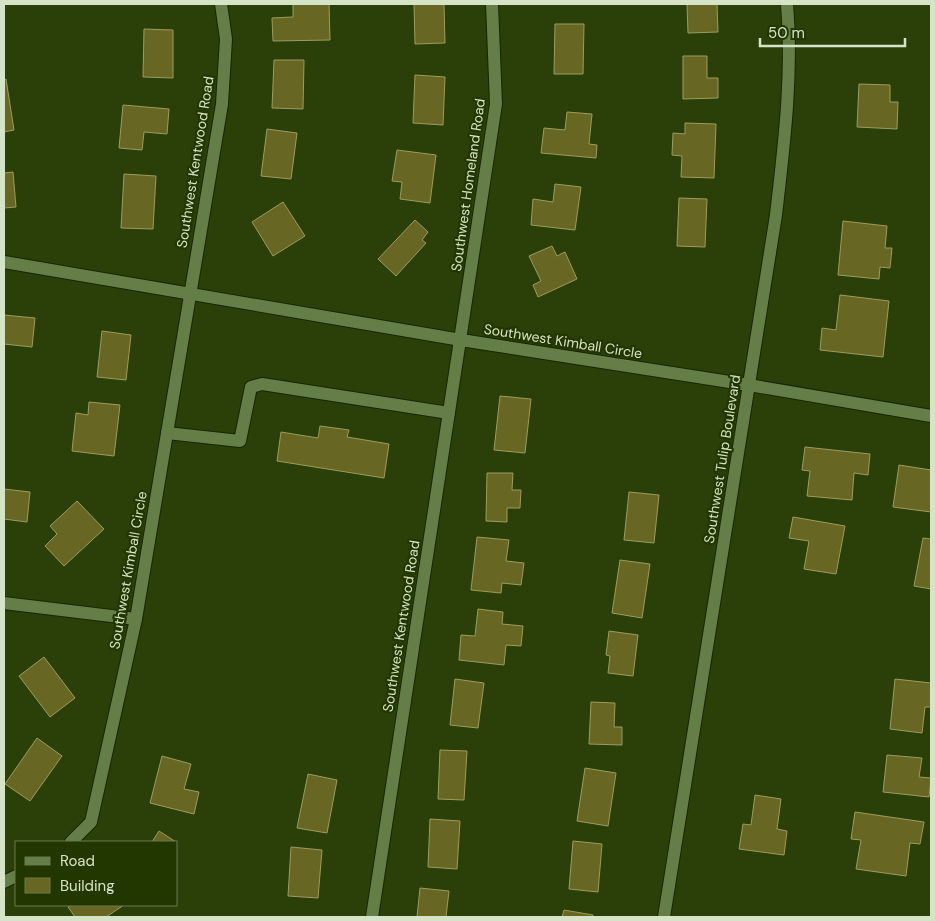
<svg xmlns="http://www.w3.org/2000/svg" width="935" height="921" viewBox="0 0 935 921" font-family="'DM Sans',sans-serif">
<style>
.building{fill:#676622;stroke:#9c9c5e}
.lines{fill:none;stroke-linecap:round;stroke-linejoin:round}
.minor-casing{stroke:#162500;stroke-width:14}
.minor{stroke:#657d47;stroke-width:12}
.labels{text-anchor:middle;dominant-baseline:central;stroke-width:4.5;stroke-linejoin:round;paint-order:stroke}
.street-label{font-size:14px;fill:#d5e3c6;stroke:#223600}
</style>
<rect width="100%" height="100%" fill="#2b4008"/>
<g class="building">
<path d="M 293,4 L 329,4 L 330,40 L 273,41 L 272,18 L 293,17 Z"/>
<path d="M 414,4 L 444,4 L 445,43 L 415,44 Z"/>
<path d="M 687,4 L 717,4 L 718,32 L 688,33 Z"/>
<path d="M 555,24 L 584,24 L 583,74 L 554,74 Z"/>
<path d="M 144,29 L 173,30 L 173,78 L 143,77 Z"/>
<path d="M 683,56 L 707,56 L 707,78 L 718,78 L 718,98 L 683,99 Z"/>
<path d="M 274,60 L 304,60 L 303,109 L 272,108 Z"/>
<path d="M 415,75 L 445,77 L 443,125 L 413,123 Z"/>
<path d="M 6,79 L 14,130 L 4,132 L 4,80 Z"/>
<path d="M 859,84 L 890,85 L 890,102 L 898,102 L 897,129 L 857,127 Z"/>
<path d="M 123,105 L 169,109 L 167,134 L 144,132 L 142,150 L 119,148 Z"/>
<path d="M 567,112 L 592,114 L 589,144 L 597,145 L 596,158 L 541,153 L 544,128 L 565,130 Z"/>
<path d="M 685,123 L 716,124 L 714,178 L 681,177 L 682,156 L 672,155 L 673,133 L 685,134 Z"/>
<path d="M 267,129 L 297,133 L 291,179 L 261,176 Z"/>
<path d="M 397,150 L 436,155 L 430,203 L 400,199 L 402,182 L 392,181 Z"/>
<path d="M 13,172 L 16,207 L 4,208 L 4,173 Z"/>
<path d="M 124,174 L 156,176 L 153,229 L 121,228 Z"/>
<path d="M 555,184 L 581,187 L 575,230 L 531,225 L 533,199 L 553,202 Z"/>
<path d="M 679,198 L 707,199 L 705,247 L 677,246 Z"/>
<path d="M 283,202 L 305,236 L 273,256 L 252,222 Z"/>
<path d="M 415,220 L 428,232 L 422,240 L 426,243 L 396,276 L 378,259 Z"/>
<path d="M 843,221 L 887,226 L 885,248 L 892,248 L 890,268 L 880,267 L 879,279 L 838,275 Z"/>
<path d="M 552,246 L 557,256 L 565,252 L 577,279 L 538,297 L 533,285 L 541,281 L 529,256 Z"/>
<path d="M 840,295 L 889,301 L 883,357 L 820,350 L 822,328 L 836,330 Z"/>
<path d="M 4,315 L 35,318 L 32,347 L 4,344 Z"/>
<path d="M 102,331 L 131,335 L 126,380 L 97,377 Z"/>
<path d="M 500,396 L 531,399 L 525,453 L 494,450 Z"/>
<path d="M 89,402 L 120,405 L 114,456 L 72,451 L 76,413 L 88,415 Z"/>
<path d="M 320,426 L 349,430 L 347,437 L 389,444 L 384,478 L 277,461 L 281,432 L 318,438 Z"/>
<path d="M 805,447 L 870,454 L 868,475 L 854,473 L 852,500 L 807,496 L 810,471 L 802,470 Z"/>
<path d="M 899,465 L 931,470 L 931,512 L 893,507 Z"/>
<path d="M 487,473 L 513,473 L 512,490 L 521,490 L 520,508 L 507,508 L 507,522 L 486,521 Z"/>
<path d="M 4,489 L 30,492 L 27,522 L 4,519 Z"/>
<path d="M 629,492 L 659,495 L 654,543 L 624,540 Z"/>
<path d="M 77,501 L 104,529 L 64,566 L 45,546 L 57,534 L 50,526 Z"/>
<path d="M 793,517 L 845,526 L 836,574 L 804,569 L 809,541 L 789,538 Z"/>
<path d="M 477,537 L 509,540 L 506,561 L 524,563 L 521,585 L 502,583 L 501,593 L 471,590 Z"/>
<path d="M 923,538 L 931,539 L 931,589 L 914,586 Z"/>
<path d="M 620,560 L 650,564 L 642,618 L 612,613 Z"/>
<path d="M 478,609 L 503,612 L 502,624 L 523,626 L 521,646 L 506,645 L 504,665 L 459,660 L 461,635 L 475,636 Z"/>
<path d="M 609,631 L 638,635 L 633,676 L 608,673 L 610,656 L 606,655 Z"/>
<path d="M 44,657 L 75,698 L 50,717 L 19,676 Z"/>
<path d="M 455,679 L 484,683 L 478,728 L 450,725 Z"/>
<path d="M 895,679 L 931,683 L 931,707 L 925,707 L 922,733 L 890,729 Z"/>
<path d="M 591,702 L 615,703 L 614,727 L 622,727 L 622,745 L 589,744 Z"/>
<path d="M 37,738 L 62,756 L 30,801 L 5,784 Z"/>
<path d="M 440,750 L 467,751 L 464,800 L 438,799 Z"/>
<path d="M 887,755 L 922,758 L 919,777 L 931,778 L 929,797 L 883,792 Z"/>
<path d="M 162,756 L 191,764 L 184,789 L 199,792 L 194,814 L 150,803 Z"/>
<path d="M 585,768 L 616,773 L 608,826 L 577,821 Z"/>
<path d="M 308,774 L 337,780 L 327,833 L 297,828 Z"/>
<path d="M 755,795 L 781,799 L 777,829 L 787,831 L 784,855 L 739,849 L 743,824 L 751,825 Z"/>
<path d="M 855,812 L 924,822 L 920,844 L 910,843 L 906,876 L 856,869 L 861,840 L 851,839 Z"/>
<path d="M 430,819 L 460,821 L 457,869 L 428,867 Z"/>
<path d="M 159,831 L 176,842 L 152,842 Z"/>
<path d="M 573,841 L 602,844 L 598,892 L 569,889 Z"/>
<path d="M 291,847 L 322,850 L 318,898 L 288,896 Z"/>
<path d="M 420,888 L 449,891 L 446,917 L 417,917 Z"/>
<path d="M 72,905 L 124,905 L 106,917 L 75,917 L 68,907 Z"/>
<path d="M 564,910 L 593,915 L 593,917 L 562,917 Z"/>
</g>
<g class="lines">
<defs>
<g id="minor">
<path d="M 4,262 L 461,340 L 749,385 L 931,416"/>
<path d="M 167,433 L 240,441 L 251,387 L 262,384 L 449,413"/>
<path d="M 4,603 L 136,619"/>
<path d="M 71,842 L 91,822 L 136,619 L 222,104 L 226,39 L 221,4"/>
<path d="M 4,882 L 16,876"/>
<path d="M 372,917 L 496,104 L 492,4"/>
<path d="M 664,917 L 776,215 C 784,145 793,75 787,4"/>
</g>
</defs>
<use href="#minor" class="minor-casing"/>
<use href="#minor" class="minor"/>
</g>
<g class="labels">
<g class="street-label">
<text transform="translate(195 162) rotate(-81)">Southwest Kentwood Road</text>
<text transform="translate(468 185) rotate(-82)">Southwest Homeland Road</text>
<text transform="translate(563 341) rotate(9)">Southwest Kimball Circle</text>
<text transform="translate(722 459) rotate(-81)">Southwest Tulip Boulevard</text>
<text transform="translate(128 570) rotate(-80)">Southwest Kimball Circle</text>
<text transform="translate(401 626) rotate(-81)">Southwest Kentwood Road</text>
</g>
</g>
<rect width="935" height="921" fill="none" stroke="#d5e3c6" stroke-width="10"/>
<rect x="15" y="841" width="162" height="65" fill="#223600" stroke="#6a7b4f"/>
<rect x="25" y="857" width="25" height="8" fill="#657d47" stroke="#6a7b4f"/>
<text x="60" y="866" font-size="15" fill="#d5e3c6">Road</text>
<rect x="25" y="878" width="25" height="15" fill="#676622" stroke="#6a7b4f"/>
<text x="60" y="891" font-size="15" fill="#d5e3c6">Building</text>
<path d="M760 38v8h145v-8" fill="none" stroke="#d5e3c6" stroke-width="2.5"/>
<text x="768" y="38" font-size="15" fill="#d5e3c6" stroke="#223600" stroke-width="4" paint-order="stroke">50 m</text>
</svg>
